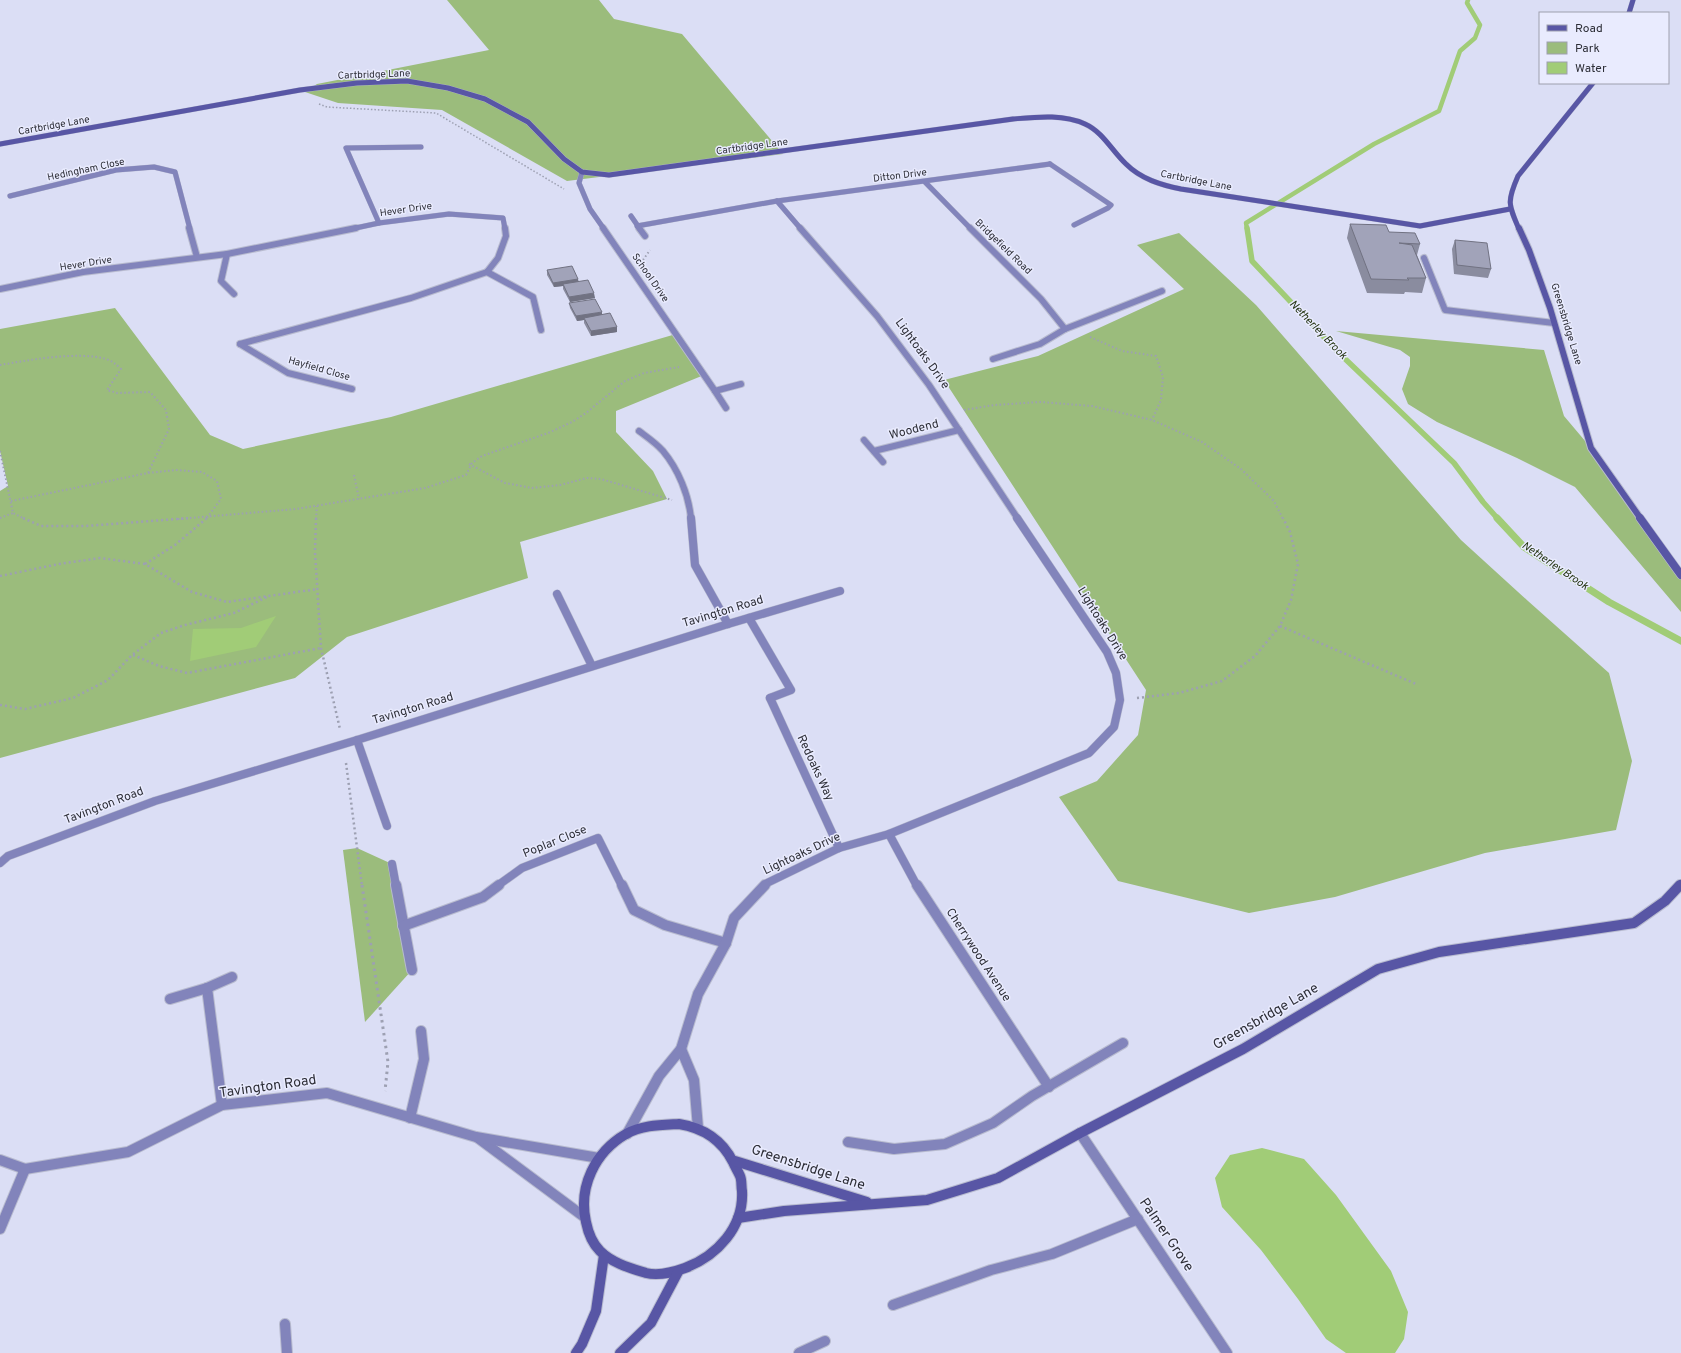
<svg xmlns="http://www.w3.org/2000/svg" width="1681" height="1353" viewBox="0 0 1681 1353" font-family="Overpass,sans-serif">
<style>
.green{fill:#9bbc7c}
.water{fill:#a1cc77}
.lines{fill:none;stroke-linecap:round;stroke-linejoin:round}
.stream-far2{stroke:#a1cc77;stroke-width:4.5}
.stream-far1{stroke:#a1cc77;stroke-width:5.5}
.stream{stroke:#a1cc77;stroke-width:7}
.lane-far3-casing{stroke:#b8bbcf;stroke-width:5.5}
.lane-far2-casing{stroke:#b8bbcf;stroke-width:8}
.lane-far1-casing{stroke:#b8bbcf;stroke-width:9}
.lane-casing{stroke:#b8bbcf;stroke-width:12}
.street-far3-casing{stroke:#b8bbcf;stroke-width:5.5}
.street-far2-casing{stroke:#b8bbcf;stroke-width:8}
.street-far1-casing{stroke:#b8bbcf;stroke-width:9}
.street-casing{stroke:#b8bbcf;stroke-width:12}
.secondary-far3-casing{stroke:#b8bbcf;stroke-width:5.5}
.secondary-far2-casing{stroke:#b8bbcf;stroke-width:8}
.secondary-far1-casing{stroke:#b8bbcf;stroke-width:9}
.secondary-casing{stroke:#b8bbcf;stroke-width:12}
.path-far3{stroke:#9da0b2;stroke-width:1.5;stroke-dasharray:1.5 2;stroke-linecap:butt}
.path-far2{stroke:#9da0b2;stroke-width:2;stroke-dasharray:1.5 2.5;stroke-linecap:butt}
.path-far1{stroke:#9da0b2;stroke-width:2.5;stroke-dasharray:2 3;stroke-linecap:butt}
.path{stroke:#9da0b2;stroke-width:3;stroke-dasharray:2.5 4;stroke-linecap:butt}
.lane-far3{stroke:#8284bb;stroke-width:5}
.lane-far2{stroke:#8284bb;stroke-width:6}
.lane-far1{stroke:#8284bb;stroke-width:8}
.lane{stroke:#8284bb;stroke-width:10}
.street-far3{stroke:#8284bb;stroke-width:5}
.street-far2{stroke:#8284bb;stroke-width:6}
.street-far1{stroke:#8284bb;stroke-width:8}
.street{stroke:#8284bb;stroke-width:10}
.secondary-far3{stroke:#5856a5;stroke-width:5}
.secondary-far2{stroke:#5856a5;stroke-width:6}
.secondary-far1{stroke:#5856a5;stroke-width:8}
.secondary{stroke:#5856a5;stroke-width:10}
.wall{fill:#8a8c9f}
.shaded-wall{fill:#717282}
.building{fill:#a1a3b9;stroke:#717282}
.labels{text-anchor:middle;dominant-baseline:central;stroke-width:3;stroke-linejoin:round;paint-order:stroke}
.far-street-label{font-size:10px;fill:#2d2e37;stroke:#e9ebfe}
.far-water-label{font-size:11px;font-style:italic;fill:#233310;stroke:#e9ebfe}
.street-label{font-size:12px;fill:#2d2e37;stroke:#e9ebfe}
.near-street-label{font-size:14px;fill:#2d2e37;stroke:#e9ebfe}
</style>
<rect width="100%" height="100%" fill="#dbdef5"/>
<g class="green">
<path d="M 447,0 L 599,0 L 614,19 L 682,34 L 783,154 L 567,181 L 442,110 L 338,103 L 305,92 L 317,84 L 489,50 Z"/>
<path d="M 1179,233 L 1256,305 L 1461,540 L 1528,601 L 1609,673 L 1632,761 L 1616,830 L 1485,853 L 1335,897 L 1249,913 L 1118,881 L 1059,797 L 1097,781 L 1138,735 L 1146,690 L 944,380 L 1038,356 L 1184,289 L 1137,245 Z"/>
<path d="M 115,308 L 210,435 L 243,449 L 391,417 L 676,334 L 704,375 L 616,411 L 616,432 L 653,471 L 667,499 L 520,542 L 528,578 L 347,637 L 295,678 L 0,758 L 0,491 L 8,486 L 0,451 L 0,329 Z"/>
<path d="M 1336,331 L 1544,350 L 1564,416 L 1591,448 L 1681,575 L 1681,612 L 1575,487 L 1517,458 L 1437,422 L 1408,404 L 1402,389 L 1410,366 L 1410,357 L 1400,350 Z"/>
<path d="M 357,848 L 392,864 L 412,970 L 365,1022 L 343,850 Z"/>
</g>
<g class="water">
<path d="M 276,616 L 256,647 L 190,661 L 193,629 L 241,628 Z"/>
<path d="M 1262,1148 L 1304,1159 L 1336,1195 L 1391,1271 L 1408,1312 L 1404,1339 L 1395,1353 L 1346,1353 L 1326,1339 L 1298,1299 L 1261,1250 L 1222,1207 L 1215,1178 L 1230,1155 Z"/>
</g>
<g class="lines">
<path class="stream-far2" d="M 1247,229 L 1246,223 L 1374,144 L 1439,111 L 1460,51 L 1475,38 L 1480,25 L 1467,3 L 1468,0"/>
<path class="stream-far1" d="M 1247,228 L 1252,261 L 1340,354 L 1454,463 L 1483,502 L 1498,519"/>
<path class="stream" d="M 1497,518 L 1524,547 L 1609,602 L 1681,641"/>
<defs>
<path id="lane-far3" d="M 1050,164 L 1111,205 L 1108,208 L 1074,225"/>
<g id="lane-far2">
<path d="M 1424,258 L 1445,310 L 1554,323"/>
<path d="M 993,359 L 1040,344 L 1065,329"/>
</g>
<g id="lane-far1">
<path d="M 557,594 L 592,666"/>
<path d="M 749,618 L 791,690 L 770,698"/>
<path d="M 357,740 L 387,826"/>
<path d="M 392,864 L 396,886"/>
</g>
<g id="lane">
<path d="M 396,885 L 412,970"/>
<path d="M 410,1118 L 424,1059 L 421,1031"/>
<path d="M 848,1142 L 894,1149 L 945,1144 L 993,1123 L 1032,1096 L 1123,1043"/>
</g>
<g id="street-far3">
<path d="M 582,172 L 579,183 L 590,209 L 604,229"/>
<path d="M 925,182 L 971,229"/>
<path d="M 10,196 L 116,170 L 154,167 L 175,172 L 190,229"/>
<path d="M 777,201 L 801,229"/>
<path d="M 631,216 L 640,229"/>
<path d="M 379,223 L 346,148 L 421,147"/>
<path d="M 637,226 L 777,201 L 1050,164"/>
<path d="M 351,229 L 379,223 L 449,214 L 503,218 L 505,229"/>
</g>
<g id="street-far2">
<path d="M 189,228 L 197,257"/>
<path d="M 603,228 L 715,391"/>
<path d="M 639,228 L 645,236"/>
<path d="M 800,228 L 877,316 L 929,385 L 1018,519"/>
<path d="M 970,228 L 1041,299 L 1065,329 L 1162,291"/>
<path d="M 227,254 L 221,281 L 234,294"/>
<path d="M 487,272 L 533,297 L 541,330"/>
<path d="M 0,289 L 83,272 L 227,254 L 356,228"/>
<path d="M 240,344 L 411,298 L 487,272 L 498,258 L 506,236 L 505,228"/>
<path d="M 240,344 L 288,373 L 352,389"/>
<path d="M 726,408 L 715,391 L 741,384"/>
<path d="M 639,431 C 647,437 656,443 663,451 C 678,469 689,495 691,519"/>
<path d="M 864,440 L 883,462"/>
<path d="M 874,451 L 959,430"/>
</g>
<g id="street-far1">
<path d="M 691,518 L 695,565 L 728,624"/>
<path d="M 770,698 L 839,848"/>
<path d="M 889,834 L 917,886"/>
<path d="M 0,863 L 8,856 L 155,801 L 357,740 L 728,624 L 840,591"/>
<path d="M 497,886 L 522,868 L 598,838 L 622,886"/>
<path d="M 764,886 L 767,883 L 839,848 L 889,834 L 1089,753 L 1114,727 L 1120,700 L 1116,673 L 1107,652 L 1017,518"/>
</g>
<g id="street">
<path d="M 622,885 L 634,910 L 665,925 L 726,943"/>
<path d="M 917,885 L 1049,1087"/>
<path d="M 403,926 L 483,897 L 499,885"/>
<path d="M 207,988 L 222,1105"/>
<path d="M 170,999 L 207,988 L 232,977"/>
<path d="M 681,1049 L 694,1080 L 698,1128"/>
<path d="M 1080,1133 L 1227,1353"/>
<path d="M 627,1134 L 659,1076 L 681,1049 L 698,994 L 726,943 L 734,918 L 765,885"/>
<path d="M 478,1138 L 583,1216"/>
<path d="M 0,1160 L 25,1169 L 128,1152 L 222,1105 L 327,1093 L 476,1137 L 599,1158"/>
<path d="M 0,1229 L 25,1169"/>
<path d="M 893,1305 L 991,1270 L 1052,1254 L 1138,1219"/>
<path d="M 285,1324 L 287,1353"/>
<path d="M 799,1353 L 825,1341"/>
</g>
<g id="secondary-far3">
<path d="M 1629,13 L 1633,0"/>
<path d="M 0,144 L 300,90 L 357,83 L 407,81 L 448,88 L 485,99 L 528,122 L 564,159 L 582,172 L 609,175 L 1013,119 C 1037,117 1063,114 1085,124 C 1103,132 1112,151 1126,164 C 1141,179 1161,185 1181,189 L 1420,226 L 1510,209"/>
<path d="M 1519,229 C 1508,204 1507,201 1518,176 L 1593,83"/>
</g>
<path id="secondary-far2" d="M 1519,228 L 1529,250 L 1550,308 L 1591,448 L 1641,519"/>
<g id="secondary-far1">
<path d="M 1640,518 L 1681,575"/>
<path d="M 1679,886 L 1681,884"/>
</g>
<g id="secondary">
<path d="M 679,1124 C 704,1128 722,1140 733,1162 C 735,1167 738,1171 740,1176 C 742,1180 741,1186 742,1191 C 744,1227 717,1256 685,1268 C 674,1272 658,1276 646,1273 C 630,1268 612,1263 600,1251 C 592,1243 588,1232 586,1222 C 578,1187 595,1152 626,1134 C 642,1125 661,1125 679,1124 Z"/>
<path d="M 735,1161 L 867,1202"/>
<path d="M 738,1218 L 784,1211 L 927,1200 L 998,1178 L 1080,1133 L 1243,1049 L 1378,969 L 1439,952 L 1634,923 L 1665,901 L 1680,885"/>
<path d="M 576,1353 L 582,1344 L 596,1311 L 604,1255"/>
<path d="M 620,1353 L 651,1323 L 678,1272"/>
</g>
</defs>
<use href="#lane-far3" class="lane-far3-casing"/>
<use href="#lane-far2" class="lane-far2-casing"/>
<use href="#lane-far1" class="lane-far1-casing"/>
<use href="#lane" class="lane-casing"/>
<use href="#street-far3" class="street-far3-casing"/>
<use href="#street-far2" class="street-far2-casing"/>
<use href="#street-far1" class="street-far1-casing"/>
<use href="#street" class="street-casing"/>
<use href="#secondary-far3" class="secondary-far3-casing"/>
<use href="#secondary-far2" class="secondary-far2-casing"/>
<use href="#secondary-far1" class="secondary-far1-casing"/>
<use href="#secondary" class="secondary-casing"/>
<path class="path-far3" d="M 319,104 L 327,107 L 436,113 L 564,189"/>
<g class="path-far2">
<path d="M 643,260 L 650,250"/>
<path d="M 1090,337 L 1122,351 L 1156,356 L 1163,377 L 1161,400 L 1152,420"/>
<path d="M 0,365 C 29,360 78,351 106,359 C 112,361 116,364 121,369 L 107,390 L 117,393 L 150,392 L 166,410 L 169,429 L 148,473"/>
<path d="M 964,410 L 994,405 L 1041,402 L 1092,406 L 1152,420 L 1202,442 L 1241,469 L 1274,501 L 1283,519"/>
<path d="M 0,451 L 13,513 L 25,519"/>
<path d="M 469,464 L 505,483 L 532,488 L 560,485 L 587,478 L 601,479 L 672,500"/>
<path d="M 354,475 L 359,499"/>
<path d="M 11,501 L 148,473 L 176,470 L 202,472 L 217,481 L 221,499 L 206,519"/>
<path d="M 0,518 L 13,513"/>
<path d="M 178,519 L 296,509 L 425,488 L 466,475 L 472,463 L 482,456 L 548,433 L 572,422 L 586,413 L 625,381 L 644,373 L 679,367"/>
<path d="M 316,519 L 317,506"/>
</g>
<g class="path-far1">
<path d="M 23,518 L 41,526 L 86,526 L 190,518"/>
<path d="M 316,518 L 315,552 L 321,648 L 340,729"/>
<path d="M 145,564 L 175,545 L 207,518"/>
<path d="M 0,576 L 59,564 L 100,558 L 145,564 L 192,592 L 227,602 L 318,589"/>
<path d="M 1280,626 L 1416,684"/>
<path d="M 133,655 L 159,666 L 187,673 L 321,648"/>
<path d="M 1137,698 L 1179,693 L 1222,681 L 1255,656 L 1280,626 L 1291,600 L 1298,564 L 1290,532 L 1283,518"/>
<path d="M 0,705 L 25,709 L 73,698 L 108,680 L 132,655 L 161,633 L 185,625 L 234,613 L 269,596"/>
<path d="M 346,763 L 362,886"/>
</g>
<path class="path" d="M 362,885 L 388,1062 L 385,1091"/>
<use href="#lane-far3" class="lane-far3"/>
<use href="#lane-far2" class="lane-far2"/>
<use href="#lane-far1" class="lane-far1"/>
<use href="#lane" class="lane"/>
<use href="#street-far3" class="street-far3"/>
<use href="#street-far2" class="street-far2"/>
<use href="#street-far1" class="street-far1"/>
<use href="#street" class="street"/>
<use href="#secondary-far3" class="secondary-far3"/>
<use href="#secondary-far2" class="secondary-far2"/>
<use href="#secondary-far1" class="secondary-far1"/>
<use href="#secondary" class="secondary"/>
</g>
<g class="wall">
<path d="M 1350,224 L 1389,232 L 1420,244 L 1417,255 L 1426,278 L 1422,293 L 1405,292 L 1404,294 L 1367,293 L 1347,238 Z"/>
<path d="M 1455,240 L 1491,269 L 1488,278 L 1454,274 L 1452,249 Z"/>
<path d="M 547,270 L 578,279 L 578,282 L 595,298 L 570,302 L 563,289 L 563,286 L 554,287 L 547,275 Z"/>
<path d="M 569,303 L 602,315 L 617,327 L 617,332 L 591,336 L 584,323 L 584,320 L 577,321 L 570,308 Z"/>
</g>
<g class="shaded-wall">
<path d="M 578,279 L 579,283 L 563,284 L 563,286 L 554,287 L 553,283 Z"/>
<path d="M 594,293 L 595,298 L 570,302 L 569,297 Z"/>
<path d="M 602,312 L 602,317 L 584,318 L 584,320 L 577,321 L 576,316 Z"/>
<path d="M 617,327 L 617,332 L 591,336 L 591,331 Z"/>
</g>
<g class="building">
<path d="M 1350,224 L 1386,225 L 1389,232 L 1415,233 L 1420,244 L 1399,243 L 1412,245 L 1426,278 L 1407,278 L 1409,280 L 1371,279 Z"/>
<path d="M 1455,240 L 1487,243 L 1491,269 L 1457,265 Z"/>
<path d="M 572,266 L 578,279 L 553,283 L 547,270 Z"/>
<path d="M 588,280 L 594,293 L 569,297 L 563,284 Z"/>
<path d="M 595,299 L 602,312 L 576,316 L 569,303 Z"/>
<path d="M 610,313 L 617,327 L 591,331 L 584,318 Z"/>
</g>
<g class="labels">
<g class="far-street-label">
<text transform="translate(374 75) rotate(-2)">Cartbridge Lane</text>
<text transform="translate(54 126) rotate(-10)">Cartbridge Lane</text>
<text transform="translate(752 147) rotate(-8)">Cartbridge Lane</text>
<text transform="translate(86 170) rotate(-12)">Hedingham Close</text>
<text transform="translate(900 176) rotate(-7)">Ditton Drive</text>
<text transform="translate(1196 181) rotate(11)">Cartbridge Lane</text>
<text transform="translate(406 210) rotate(-8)">Hever Drive</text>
<text transform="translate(1003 247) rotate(44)">Bridgefield Road</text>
<text transform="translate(86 264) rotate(-9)">Hever Drive</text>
<text transform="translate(650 278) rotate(55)">School Drive</text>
<text transform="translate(1566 324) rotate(73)">Greensbridge Lane</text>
<text transform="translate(319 369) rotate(16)">Hayfield Close</text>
</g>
<g class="far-water-label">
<text transform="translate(1318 330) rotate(46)">Netherley Brook</text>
<text transform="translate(1555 566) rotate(34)">Netherley Brook</text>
</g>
<g class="street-label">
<text transform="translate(922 354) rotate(54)">Lightoaks Drive</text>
<text transform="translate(914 430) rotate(-14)">Woodend</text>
<text transform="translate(723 612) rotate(-17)">Tavington Road</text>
<text transform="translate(1102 624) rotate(58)">Lightoaks Drive</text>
<text transform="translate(413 709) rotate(-17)">Tavington Road</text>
<text transform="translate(815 768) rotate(65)">Redoaks Way</text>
<text transform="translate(104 806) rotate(-21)">Tavington Road</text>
<text transform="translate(555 842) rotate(-22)">Poplar Close</text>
<text transform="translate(802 854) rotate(-25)">Lightoaks Drive</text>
<text transform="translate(978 955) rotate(57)">Cherrywood Avenue</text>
</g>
<g class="near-street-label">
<text transform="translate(1266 1017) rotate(-30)">Greensbridge Lane</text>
<text transform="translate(268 1087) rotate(-8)">Tavington Road</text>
<text transform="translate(808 1168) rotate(18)">Greensbridge Lane</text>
<text transform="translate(1166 1235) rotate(56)">Palmer Grove</text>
</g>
</g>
<rect x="1539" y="12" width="130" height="72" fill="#e9ebfe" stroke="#9e9fae"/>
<rect x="1547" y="25" width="20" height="6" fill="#5856a5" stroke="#9e9fae"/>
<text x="1575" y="32" font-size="12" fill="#2d2e37">Road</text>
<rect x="1547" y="42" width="20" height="12" fill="#9bbc7c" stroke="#9e9fae"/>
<text x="1575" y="52" font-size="12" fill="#2d2e37">Park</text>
<rect x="1547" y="62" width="20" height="12" fill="#a1cc77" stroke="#9e9fae"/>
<text x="1575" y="72" font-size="12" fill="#2d2e37">Water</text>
</svg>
